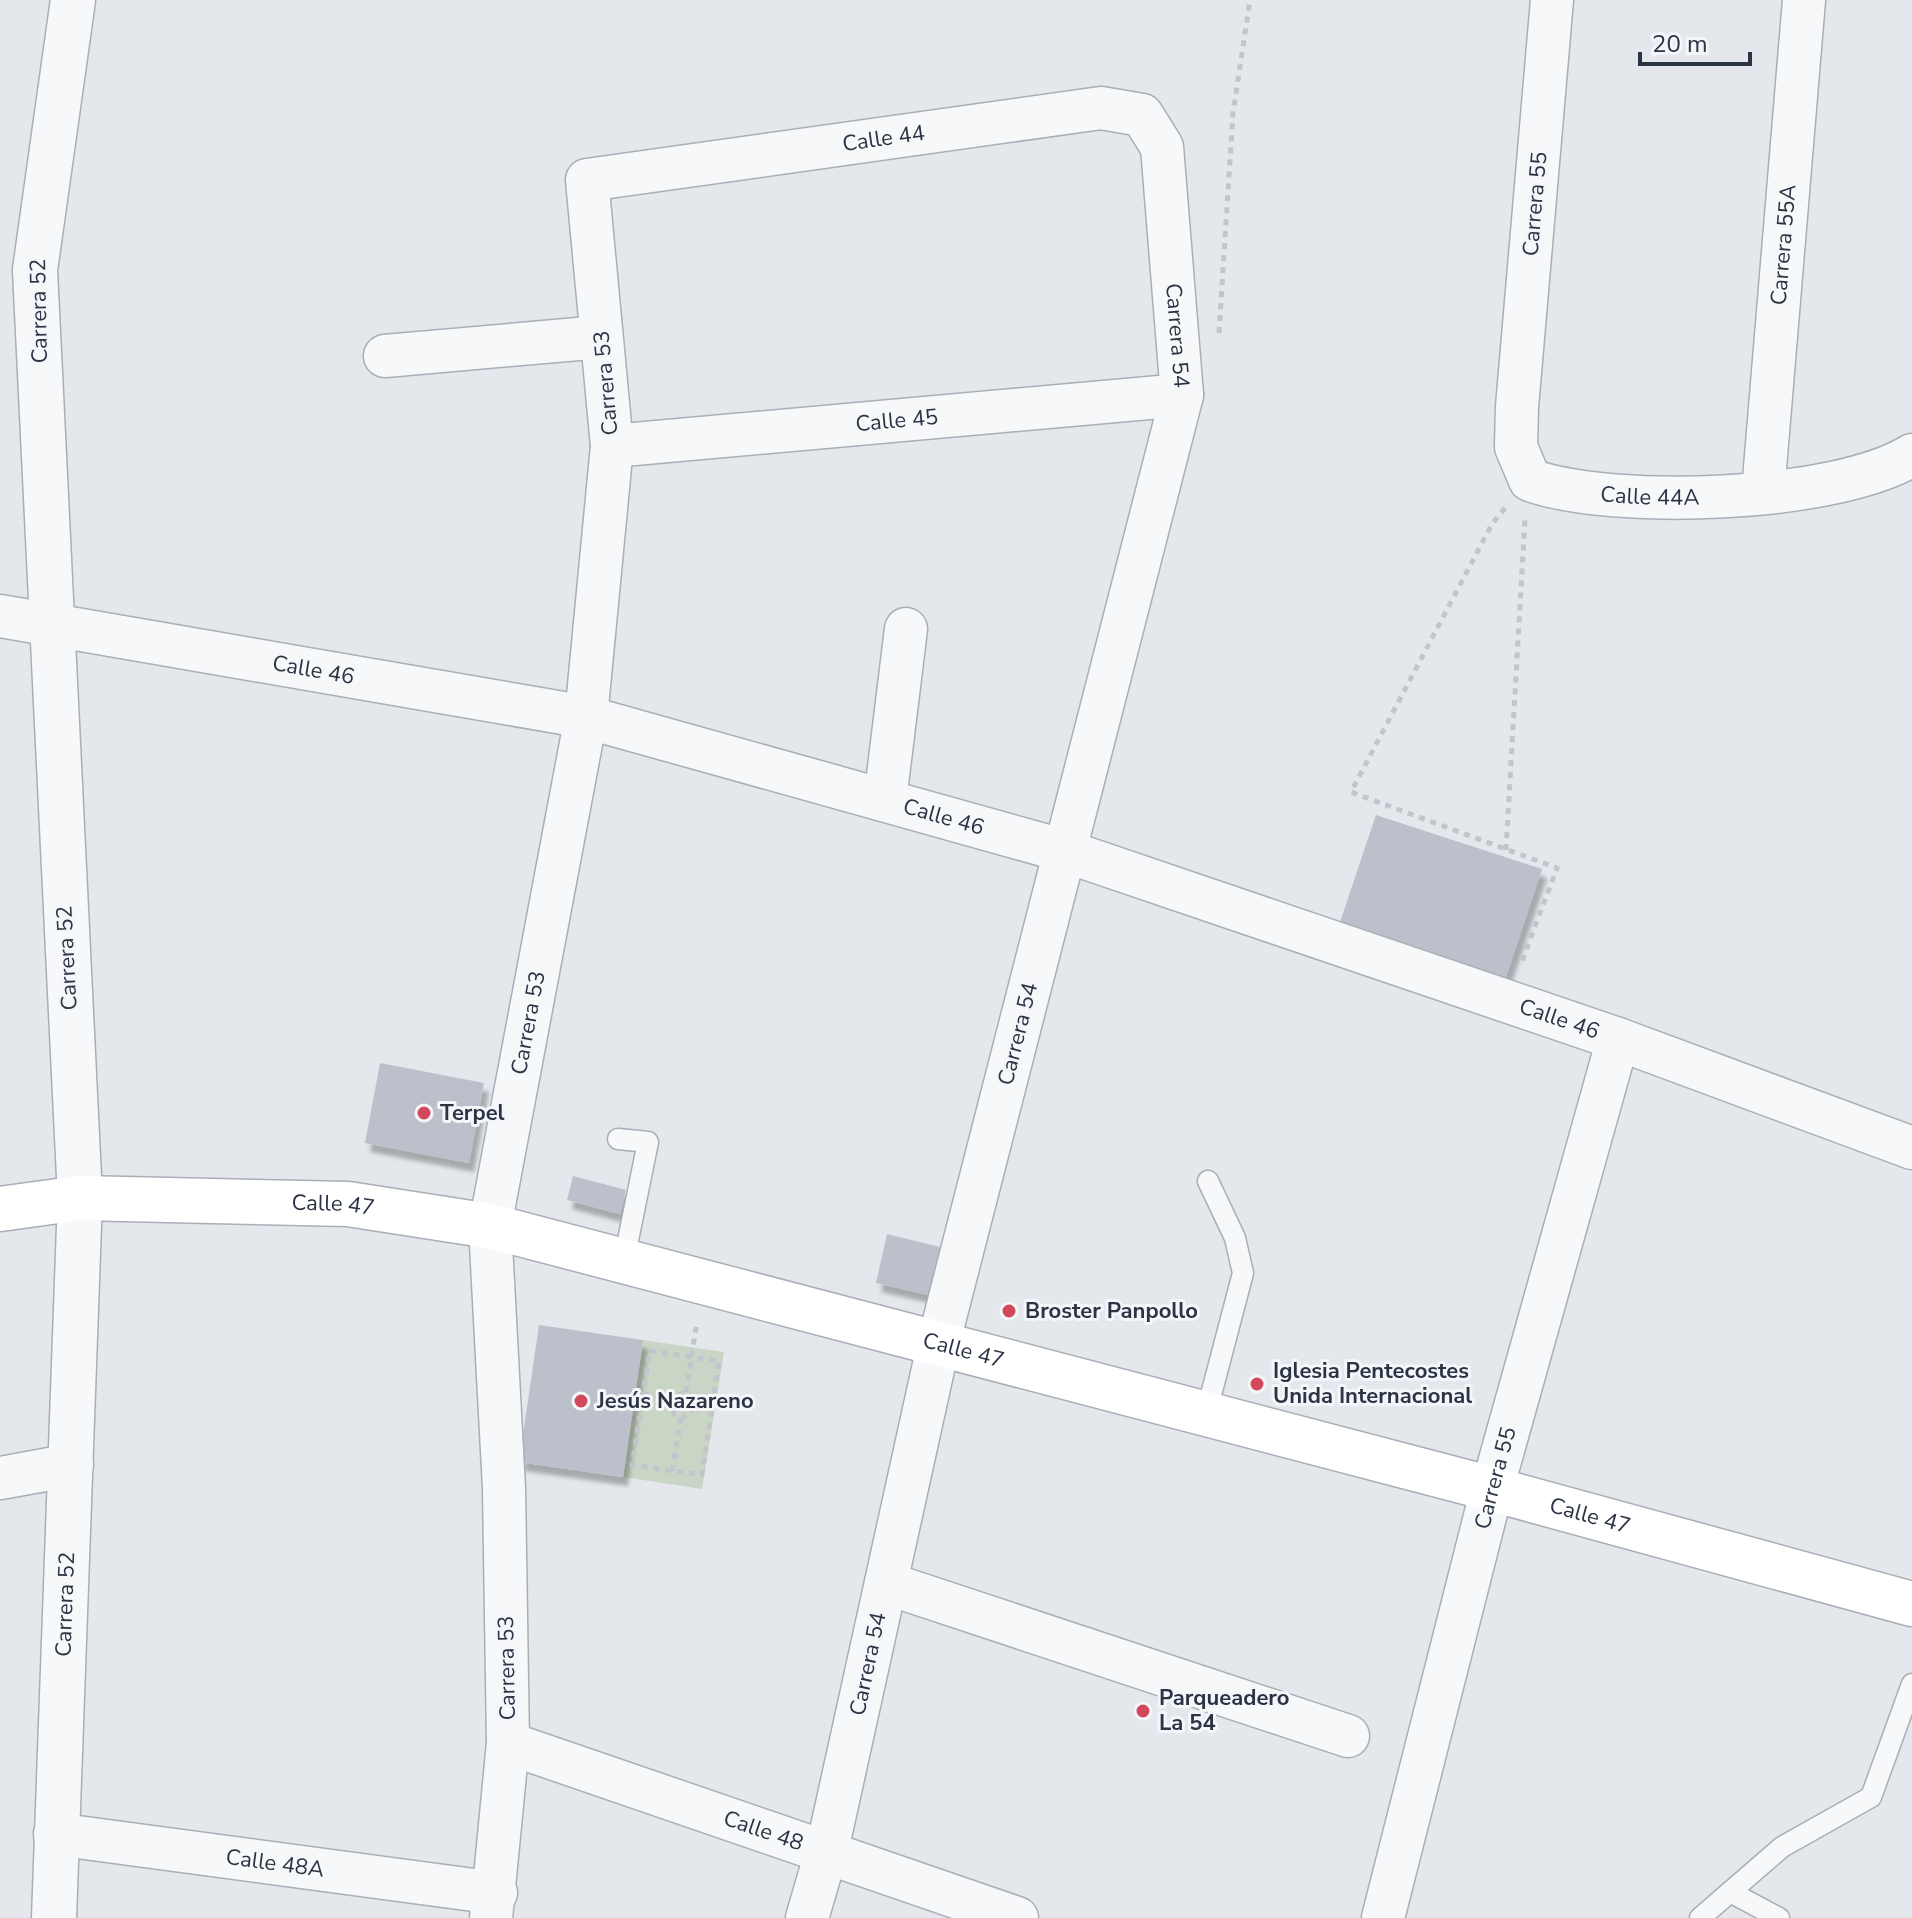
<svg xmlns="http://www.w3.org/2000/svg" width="1912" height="1918" viewBox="0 0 1912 1918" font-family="'Nunito Sans',sans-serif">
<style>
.green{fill:#c9d6c5}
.building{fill:#bbc0ca;filter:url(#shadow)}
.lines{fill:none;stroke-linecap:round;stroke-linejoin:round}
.service-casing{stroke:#a9aeb7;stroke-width:23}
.minor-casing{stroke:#a9aeb7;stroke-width:45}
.tertiary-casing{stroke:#a9aeb7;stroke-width:47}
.secondary-casing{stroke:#a9aeb7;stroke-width:47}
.path{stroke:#c2c5cb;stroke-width:5;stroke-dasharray:6 6;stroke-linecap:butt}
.service{stroke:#f7f8fa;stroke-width:20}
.minor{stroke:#f7f8fa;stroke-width:42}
.tertiary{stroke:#f7f8fa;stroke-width:44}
.secondary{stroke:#fff;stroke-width:44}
.poi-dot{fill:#d1495b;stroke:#f4f6f9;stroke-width:3}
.labels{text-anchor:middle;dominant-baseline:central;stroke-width:6;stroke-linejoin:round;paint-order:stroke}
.street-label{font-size:22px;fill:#2b3445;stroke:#f4f6f9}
.poi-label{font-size:22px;font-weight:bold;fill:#2b3445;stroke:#f4f6f9;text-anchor:start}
</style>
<defs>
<filter id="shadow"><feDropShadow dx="5" dy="9" stdDeviation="2" flood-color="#0004"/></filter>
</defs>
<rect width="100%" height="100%" fill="#e4e7ec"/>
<path class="green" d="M 643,1340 L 724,1352 L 702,1489 L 623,1477 Z"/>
<g class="building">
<path d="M 1376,815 L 1542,869 L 1501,992 L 1335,937 Z"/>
<path d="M 380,1063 L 484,1083 L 469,1163 L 365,1143 Z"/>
<path d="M 573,1176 L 626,1190 L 620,1214 L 567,1200 Z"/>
<path d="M 887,1234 L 944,1248 L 933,1296 L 876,1283 Z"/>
<path d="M 539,1325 L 643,1340 L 623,1477 L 519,1462 Z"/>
</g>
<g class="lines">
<defs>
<g id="service">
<path d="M 618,1139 L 648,1142 L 624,1260"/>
<path d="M 1203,1413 L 1212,1391 L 1243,1273 L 1235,1238 L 1208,1181"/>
<path d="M 1730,1892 L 1779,1918"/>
<path d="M 1700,1918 L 1782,1847 L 1871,1797 L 1912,1684"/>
</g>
<g id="minor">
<path id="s1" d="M 1552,0 L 1517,407 L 1516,447 L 1530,480 C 1614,510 1836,502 1912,455"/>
<path d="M 385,356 L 601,337"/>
<path id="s2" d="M 612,446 L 1182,395"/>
<path id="s3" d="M 1763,492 L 1804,0"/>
<path id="s4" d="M 0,616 L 586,717 L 1065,851 L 1618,1039 L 1912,1148"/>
<path d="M 885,800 L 906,629"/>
<path d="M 0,1478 L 72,1465"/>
<path d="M 886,1583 L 1348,1736"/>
<path id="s5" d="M 508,1743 L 1017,1918"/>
<path id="s6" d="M 55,1834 L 496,1893"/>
<path id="s7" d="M 491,1918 L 508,1743 L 504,1488 L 490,1226 L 586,717 L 612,446 L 587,180 L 1101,108 L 1142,115 L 1162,147 L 1182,395 L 941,1333 L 827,1850 L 807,1918"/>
<path id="s8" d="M 1383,1918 L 1492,1489 L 1618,1039"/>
</g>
<g id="tertiary">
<path id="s9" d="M 54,1918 L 80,1198 L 35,270 L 73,0"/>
</g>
<g id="secondary">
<path id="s10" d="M 0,1209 L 80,1198 L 348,1204 L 490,1226 L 1492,1489 L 1912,1604"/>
</g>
</defs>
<use href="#service" class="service-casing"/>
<use href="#minor" class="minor-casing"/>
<use href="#tertiary" class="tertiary-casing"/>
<use href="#secondary" class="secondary-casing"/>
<g class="path">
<path d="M 1219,333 L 1233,113 L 1250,0"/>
<path d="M 1505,508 L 1492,524 L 1351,792 L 1557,868 L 1521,964"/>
<path d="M 1506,850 L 1525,519"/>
<path d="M 650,1351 L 719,1361 L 702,1475 L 632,1465 Z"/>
<path d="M 686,1392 L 697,1322"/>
<path d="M 643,1394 L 671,1398 L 686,1392 L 696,1402 L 713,1404"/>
<path d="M 671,1398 L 674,1414 L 681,1418 L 672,1471"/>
<path d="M 681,1418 L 691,1414 L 696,1402"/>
</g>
<use href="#service" class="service"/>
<use href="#minor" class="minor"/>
<use href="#tertiary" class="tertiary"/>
<use href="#secondary" class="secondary"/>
</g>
<g class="poi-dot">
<circle cx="424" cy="1113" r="8"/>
<circle cx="1009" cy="1311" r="8"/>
<circle cx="1257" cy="1384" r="8"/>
<circle cx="581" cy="1401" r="8"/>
<circle cx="1143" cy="1711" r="8"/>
</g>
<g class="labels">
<g class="street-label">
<text stroke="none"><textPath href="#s7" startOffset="2050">Calle 44</textPath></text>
<text transform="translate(1535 204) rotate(-85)">Carrera 55</text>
<text stroke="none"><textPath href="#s3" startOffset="248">Carrera 55A</textPath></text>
<text transform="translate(39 311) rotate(-91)">Carrera 52</text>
<text stroke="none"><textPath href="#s7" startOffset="2538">Carrera 54</textPath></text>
<text transform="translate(606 383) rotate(-95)">Carrera 53</text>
<text stroke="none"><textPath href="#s2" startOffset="286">Calle 45</textPath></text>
<text stroke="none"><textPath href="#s1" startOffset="606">Calle 44A</textPath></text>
<text stroke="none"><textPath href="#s4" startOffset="318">Calle 46</textPath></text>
<text stroke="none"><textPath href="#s4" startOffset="966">Calle 46</textPath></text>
<text transform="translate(67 958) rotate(-93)">Carrera 52</text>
<text stroke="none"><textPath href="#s4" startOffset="1614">Calle 46</textPath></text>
<text stroke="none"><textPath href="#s7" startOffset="900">Carrera 53</textPath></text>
<text transform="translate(1018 1034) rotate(-76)">Carrera 54</text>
<text stroke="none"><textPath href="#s10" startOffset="334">Calle 47</textPath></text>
<text stroke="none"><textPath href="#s10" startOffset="982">Calle 47</textPath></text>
<text stroke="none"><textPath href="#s8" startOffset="454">Carrera 55</textPath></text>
<text stroke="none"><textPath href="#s10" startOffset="1630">Calle 47</textPath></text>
<text stroke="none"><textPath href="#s9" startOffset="314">Carrera 52</textPath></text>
<text transform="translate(868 1664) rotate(-78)">Carrera 54</text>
<text transform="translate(507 1668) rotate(-91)">Carrera 53</text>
<text stroke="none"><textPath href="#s5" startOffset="270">Calle 48</textPath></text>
<text stroke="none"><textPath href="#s6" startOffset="222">Calle 48A</textPath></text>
</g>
<g class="poi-label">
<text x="440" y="1113">Terpel</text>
<text x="1025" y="1311">Broster Panpollo</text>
<text x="1273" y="1371">Iglesia Pentecostes<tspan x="1273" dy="25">Unida Internacional</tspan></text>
<text x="597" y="1401">Jesús Nazareno</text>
<text x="1159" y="1698">Parqueadero<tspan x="1159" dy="25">La 54</tspan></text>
</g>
</g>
<path d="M1640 52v12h110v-12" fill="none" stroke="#2b3445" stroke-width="4"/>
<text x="1652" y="52" font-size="24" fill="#2b3445" stroke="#f4f6f9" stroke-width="6" paint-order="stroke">20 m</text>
</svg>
